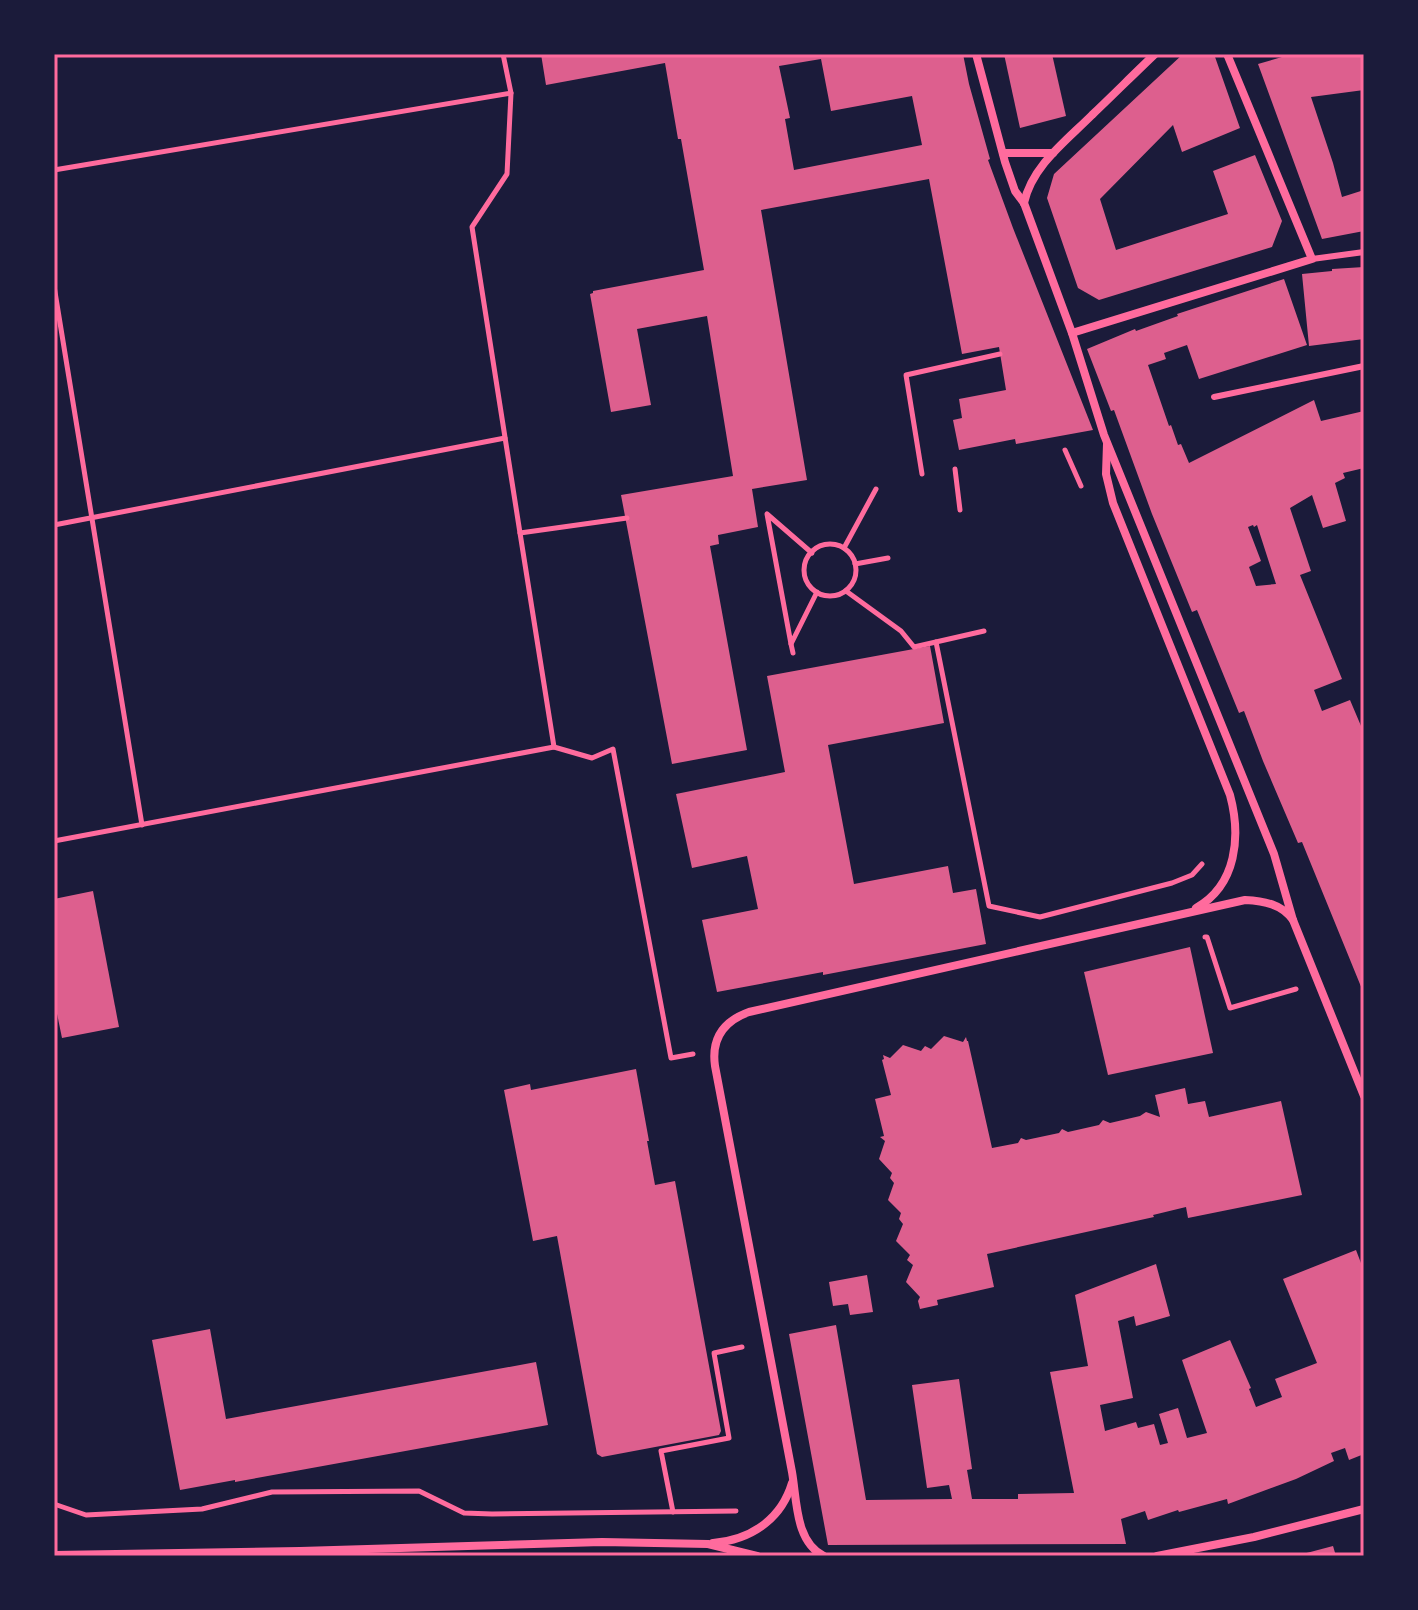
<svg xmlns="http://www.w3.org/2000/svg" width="1418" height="1610" viewBox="0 0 1418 1610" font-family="'DM Sans',sans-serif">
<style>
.building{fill:#dd5f8e;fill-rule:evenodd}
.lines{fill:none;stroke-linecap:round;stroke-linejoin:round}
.path{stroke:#ff6b9d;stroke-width:5}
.service{stroke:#ff6b9d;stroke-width:6}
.minor{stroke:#ff6b9d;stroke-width:8}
.neatline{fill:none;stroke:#ff6b9d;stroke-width:3}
</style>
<rect width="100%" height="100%" fill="#1b1b3a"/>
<g class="building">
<path d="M 541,54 L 963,54 L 969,84 L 990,159 L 988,160 L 1013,228 L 1093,430 L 1016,444 L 1015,439 L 959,450 L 953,420 L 962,418 L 959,399 L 1006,390 L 999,347 L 962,354 L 929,179 L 761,210 L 807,480 L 752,489 L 758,527 L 718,535 L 719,544 L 710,546 L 747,750 L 672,764 L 621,495 L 733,476 L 707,316 L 637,329 L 651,405 L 611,412 L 590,294 L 593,293 L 593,291 L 704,270 L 681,139 L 678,139 L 665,63 L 546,85 ZM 821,59 L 831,111 L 912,96 L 922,145 L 794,170 L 785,119 L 790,118 L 779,66 Z"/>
<path d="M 1004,54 L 1052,54 L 1066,116 L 1020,128 Z"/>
<path d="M 1183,54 L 1214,54 L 1240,128 L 1182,152 L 1173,125 L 1100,199 L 1116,250 L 1228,214 L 1213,171 L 1255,155 L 1282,221 L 1272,247 L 1099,300 L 1078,288 L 1047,198 L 1054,174 Z"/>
<path d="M 1292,54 L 1364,54 L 1364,90 L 1311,97 L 1333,163 L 1342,197 L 1364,190 L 1364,231 L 1322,239 L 1258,64 Z"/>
<path d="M 1364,267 L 1364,339 L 1309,346 L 1302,274 L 1332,271 L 1332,269 Z"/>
<path d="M 1284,279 L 1307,345 L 1199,379 L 1187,345 L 1164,353 L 1166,359 L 1148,365 L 1169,426 L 1171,425 L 1178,445 L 1181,444 L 1189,463 L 1314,400 L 1321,421 L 1364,411 L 1364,468 L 1343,473 L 1345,478 L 1335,483 L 1346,521 L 1323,528 L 1312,495 L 1290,508 L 1311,571 L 1300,575 L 1342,679 L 1314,690 L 1322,711 L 1350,700 L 1364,733 L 1364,817 L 1361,818 L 1364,824 L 1364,994 L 1302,842 L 1298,843 L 1263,761 L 1244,711 L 1239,713 L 1197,610 L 1192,612 L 1152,514 L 1114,410 L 1111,411 L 1087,349 L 1135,329 L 1136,331 L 1178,316 L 1177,314 ZM 1253,525 L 1254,527 L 1257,525 L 1276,584 L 1256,586 L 1249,567 L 1261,561 L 1248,527 Z"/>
<path d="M 930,646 L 944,723 L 828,745 L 854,884 L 948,866 L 953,893 L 976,889 L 986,944 L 823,975 L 823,972 L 717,992 L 702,920 L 758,909 L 747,856 L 692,868 L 676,794 L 785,772 L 767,676 Z"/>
<path d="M 93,891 L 119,1027 L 62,1038 L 54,999 L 54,899 Z"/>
<path d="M 1190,947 L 1213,1053 L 1108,1075 L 1084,972 Z"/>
<path d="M 944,1036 L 963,1042 L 966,1037 L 967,1041 L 968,1041 L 992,1148 L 1018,1143 L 1021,1138 L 1026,1140 L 1059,1133 L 1062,1129 L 1068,1132 L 1099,1125 L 1103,1120 L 1110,1123 L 1140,1116 L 1146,1112 L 1160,1117 L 1155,1095 L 1185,1088 L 1188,1104 L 1205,1101 L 1209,1117 L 1281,1101 L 1302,1195 L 1188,1218 L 1186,1207 L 1153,1215 L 1154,1217 L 987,1254 L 994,1287 L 937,1300 L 938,1305 L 920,1309 L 918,1301 L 920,1297 L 906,1282 L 913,1265 L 907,1260 L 910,1255 L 896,1241 L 903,1224 L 899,1219 L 901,1213 L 888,1200 L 894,1183 L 890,1178 L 892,1173 L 879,1159 L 885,1141 L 880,1137 L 884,1136 L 875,1099 L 891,1095 L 882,1060 L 884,1059 L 883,1055 L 890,1058 L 903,1045 L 921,1051 L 925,1046 L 931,1049 Z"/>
<path d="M 636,1069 L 649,1141 L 647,1141 L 655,1185 L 675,1181 L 721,1431 L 719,1435 L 602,1457 L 597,1454 L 557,1236 L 533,1241 L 504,1090 L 530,1084 L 531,1090 Z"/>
<path d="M 1356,1250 L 1364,1271 L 1364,1454 L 1349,1460 L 1345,1448 L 1331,1453 L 1334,1461 L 1296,1479 L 1228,1504 L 1227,1499 L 1179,1512 L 1178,1510 L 1148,1520 L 1145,1511 L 1121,1519 L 1126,1544 L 828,1545 L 789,1334 L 836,1325 L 866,1500 L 952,1499 L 949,1485 L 927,1488 L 912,1385 L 959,1379 L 972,1469 L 967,1470 L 972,1499 L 1018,1499 L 1018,1494 L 1074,1493 L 1050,1372 L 1088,1366 L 1075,1295 L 1156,1264 L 1170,1316 L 1136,1326 L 1134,1316 L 1118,1321 L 1133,1398 L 1100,1405 L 1105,1431 L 1136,1422 L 1138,1428 L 1154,1424 L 1160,1445 L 1168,1443 L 1159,1414 L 1178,1408 L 1187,1438 L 1207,1433 L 1182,1360 L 1230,1340 L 1251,1388 L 1249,1389 L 1256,1407 L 1282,1397 L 1275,1379 L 1317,1363 L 1283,1279 Z"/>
<path d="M 867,1275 L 873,1312 L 850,1315 L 848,1304 L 833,1306 L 829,1282 Z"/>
<path d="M 210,1329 L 226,1419 L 536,1362 L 548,1425 L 235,1482 L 235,1480 L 180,1490 L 152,1340 Z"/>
<path d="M 1333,1546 L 1336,1556 L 1299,1556 L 1299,1555 Z"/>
</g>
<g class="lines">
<g class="path">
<path d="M 503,54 L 511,93 L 507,174 L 472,227 L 520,533 L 627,518"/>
<path d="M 54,170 L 511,93"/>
<path d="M 54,286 L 142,825"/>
<path d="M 1065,450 L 1081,486"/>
<path d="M 955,469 L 960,510"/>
<path d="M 922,474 L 906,375 L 1000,354"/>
<path d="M 54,525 L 505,438"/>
<path d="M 520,533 L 554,747"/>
<circle cx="830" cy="570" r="26"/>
<path d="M 844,548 L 876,489"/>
<path d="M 812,553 L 767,514 L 791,644 L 817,592"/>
<path d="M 855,564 L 888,558"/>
<path d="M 846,591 L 901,631 L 914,647 L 984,631"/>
<path d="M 936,642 L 989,906 L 1040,917 L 1172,883 L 1192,875 L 1202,864"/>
<path d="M 791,644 L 793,653"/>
<path d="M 54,841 L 554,747 L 592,758 L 613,749 L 671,1058 L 693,1054"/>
<path d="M 1205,937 L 1207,937 L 1230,1008 L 1296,989"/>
<path d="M 54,1504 L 86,1515 L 202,1509 L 272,1492 L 419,1491 L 464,1513 L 492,1514 L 736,1511"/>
<path d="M 673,1512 L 661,1451 L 729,1438 L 714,1353 L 742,1347"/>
</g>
<g class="service">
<path d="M 1312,259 L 1364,252"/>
<path d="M 1214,397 L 1364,366"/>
</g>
<g class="minor">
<path d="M 976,54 L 1005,162 L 1015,191 L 1024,203 L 1072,333 L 1104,435 L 1274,854 L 1293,920 L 1364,1096"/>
<path d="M 1003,153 L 1053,153"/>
<path d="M 1024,203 C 1032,166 1066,141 1092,115 C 1113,95 1134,74 1155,54"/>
<path d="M 1072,333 L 1312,259 L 1227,54"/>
<path d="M 1107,444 L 1106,474 L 1113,503 L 1230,795 C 1241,836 1237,885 1196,908"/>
<path d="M 713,1543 C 750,1540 781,1520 792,1483"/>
<path d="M 54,1555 L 300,1551 L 602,1542 L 708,1544 L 757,1556"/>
<path d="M 824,1556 C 795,1542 797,1500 792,1472 L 715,1066 C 711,1038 724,1021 749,1012 L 1245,900 C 1264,901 1282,904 1293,920"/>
<path d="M 1157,1556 L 1254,1537 L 1364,1509"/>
</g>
</g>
<rect width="1418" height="1610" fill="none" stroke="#1b1b3a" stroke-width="112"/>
<rect x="56" y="56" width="1306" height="1498" class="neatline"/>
</svg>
